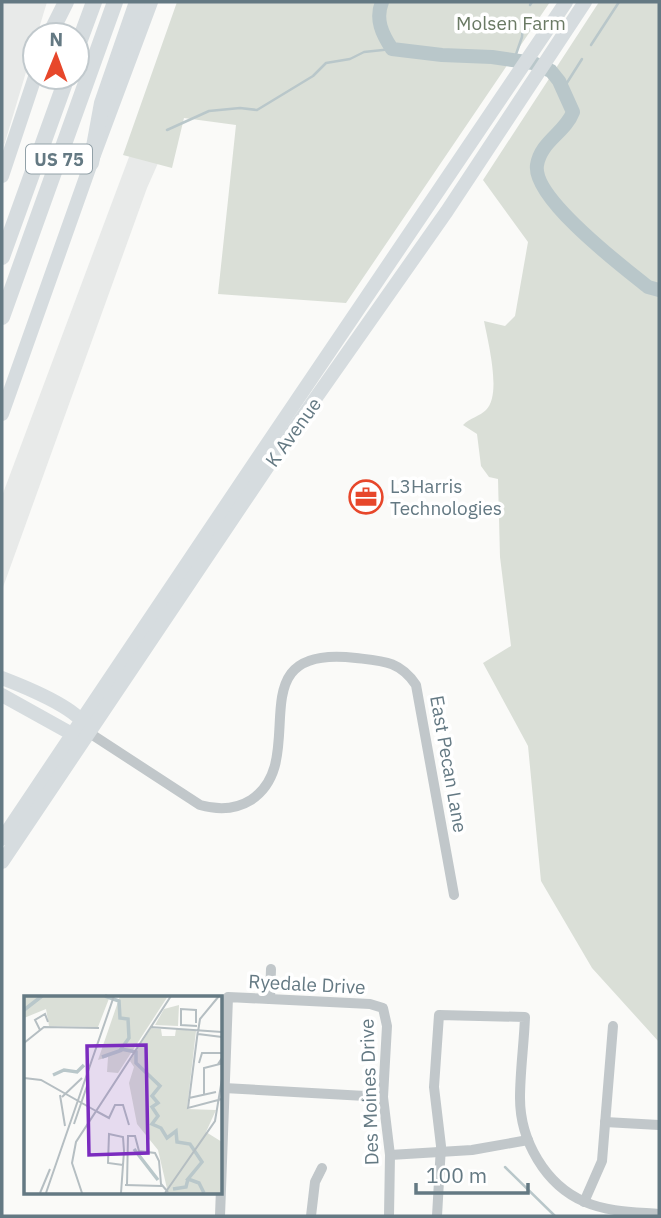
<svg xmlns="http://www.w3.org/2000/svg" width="661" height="1218" viewBox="0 0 661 1218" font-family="'IBM Plex Sans',sans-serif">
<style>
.built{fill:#e8eae9}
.green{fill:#dadfd7}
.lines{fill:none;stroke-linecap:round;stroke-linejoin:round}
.stream{stroke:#b9c7ca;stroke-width:2.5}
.river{stroke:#b9c7ca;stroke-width:14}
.minor{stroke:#c1c7ca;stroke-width:10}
.major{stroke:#d6dcdf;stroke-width:14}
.highway{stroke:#d6dcdf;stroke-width:16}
.labels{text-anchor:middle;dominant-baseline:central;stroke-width:7;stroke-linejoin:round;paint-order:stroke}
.shield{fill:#fff;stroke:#92a1a8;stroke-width:2}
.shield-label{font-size:18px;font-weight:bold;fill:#647983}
.park-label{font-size:19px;fill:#6a7a64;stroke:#fff}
.street-label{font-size:19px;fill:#647983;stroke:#fff}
.poi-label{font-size:19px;fill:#647983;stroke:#fff;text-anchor:start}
.inset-river{fill:none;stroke:#b9c7ca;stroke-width:3.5}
.inset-road{fill:none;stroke:#b5bec2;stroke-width:2}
.view{fill:#7b2cbf;fill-opacity:0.15;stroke:#7b2cbf;stroke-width:3.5}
.inset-edge{fill:none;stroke:#647983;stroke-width:3.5}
</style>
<rect width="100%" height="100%" fill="#fafaf8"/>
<g class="built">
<path d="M 2,2 L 47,2 L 37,35 L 35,35 L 35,42 L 3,149 Z"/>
<path d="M 203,2 L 205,57 L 147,188 L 2,590 L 2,496 L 129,157 Z"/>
</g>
<g class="green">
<path d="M 177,2 L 550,2 L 346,303 L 218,294 L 236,125 L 184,118 L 172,168 L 123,155 Z"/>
<path d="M 599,2 L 659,2 L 659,1042 L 592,968 L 541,881 L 528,746 L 483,663 L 511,646 L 500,557 L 498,479 L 489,477 L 481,466 L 477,434 L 463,425 C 470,418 480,416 486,410 C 502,395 488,342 484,321 L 505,326 L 515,316 L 528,242 L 483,180 Z"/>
</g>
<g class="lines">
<g class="stream">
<path d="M 530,5 L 532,2"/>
<path d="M 591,45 L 619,2"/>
<path d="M 514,60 L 522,37 L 523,21"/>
<path d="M 563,89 L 582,59"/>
<path d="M 167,130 L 209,111 L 240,108 L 257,110 L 313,76 L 326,63 L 350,59 L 364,52 L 392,49"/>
<path d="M 505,1167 L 555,1216"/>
</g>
<path class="river" d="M 382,2 C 375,19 382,34 392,49 L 442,55 L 492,57 L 533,63 L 551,71 L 559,81 L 573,112 C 565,133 541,141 537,165 C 532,198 623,267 648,287 L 659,290"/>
<g class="minor">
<path d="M 88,732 L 200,805 C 218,810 235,810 251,800 C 314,759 232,643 356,658 C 383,661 400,661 416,685 L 454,895"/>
<path d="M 270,999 L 271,969"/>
<path d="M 224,1088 L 383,1097"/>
<path d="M 605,1122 L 659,1125"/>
<path d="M 390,1155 L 472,1150 L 528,1140"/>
<path d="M 584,1202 L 602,1161 L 613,1026"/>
<path d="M 220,1216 L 228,997 L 370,1004 L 383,1008 L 387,1026 L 383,1097 L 390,1155 L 389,1216"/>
<path d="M 311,1216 L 315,1182 L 322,1168"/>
<path d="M 437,1216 L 441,1146 L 434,1087 L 439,1015 L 525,1017 C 524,1044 520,1071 520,1098 C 520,1140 545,1185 585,1202 C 608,1212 635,1212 659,1214"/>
</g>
<g class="major">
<path d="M 2,176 L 35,77"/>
<path d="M 2,414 L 91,163 L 151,2"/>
<path d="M 2,678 C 23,686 77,708 86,727"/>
<path d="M 2,695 L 72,734 L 79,733"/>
<path d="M 2,839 C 189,559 377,281 566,2"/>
<path d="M 2,862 L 268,466 L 447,211 L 585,2"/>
</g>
<g class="highway">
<path d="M 52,30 L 66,2"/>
<path d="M 77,48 L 94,2"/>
<path d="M 91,163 L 102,103 L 137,2"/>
<path d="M 2,257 L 67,77"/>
<path d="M 2,317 L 115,2"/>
</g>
</g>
<defs>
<symbol id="office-ring" viewBox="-11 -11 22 22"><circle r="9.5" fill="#fff" stroke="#e7472b" stroke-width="1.5"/><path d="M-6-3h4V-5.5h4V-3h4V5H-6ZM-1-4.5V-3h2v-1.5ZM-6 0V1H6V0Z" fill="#e7472b"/></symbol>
</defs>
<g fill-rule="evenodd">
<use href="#office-ring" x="347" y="478" width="38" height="38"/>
</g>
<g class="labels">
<rect class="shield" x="26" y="144.5" width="66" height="29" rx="5"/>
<g class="shield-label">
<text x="59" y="159">US 75</text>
</g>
<g class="park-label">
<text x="511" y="23">Molsen Farm</text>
</g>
<g class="street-label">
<text transform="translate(293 432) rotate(-54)">K Avenue</text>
<text transform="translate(449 764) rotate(80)">East Pecan Lane</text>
<text transform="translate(307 984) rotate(3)">Ryedale Drive</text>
<text transform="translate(369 1092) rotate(-92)">Des Moines Drive</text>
</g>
<g class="poi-label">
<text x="390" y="486">L3Harris<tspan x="390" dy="22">Technologies</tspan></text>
</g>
</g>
<g transform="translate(24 996)">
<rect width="198" height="198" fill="#fafaf8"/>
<path d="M 0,0 L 86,0 L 74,31 L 25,30 L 22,13 L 0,22 ZM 96,0 L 144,0 L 94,77 L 83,76 L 84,61 L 74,64 ZM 155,9 L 154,30 L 131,29 L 140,13 ZM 127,32 L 137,33 L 138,40 L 151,40 L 152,33 L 172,35 L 163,113 L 192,114 L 182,136 L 198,146 L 198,197 L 144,197 L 134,154 L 113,128 L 105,87 L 110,71 L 106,65 Z" fill="#dadfd7"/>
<path class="inset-river" d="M 81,0 L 95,5 L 96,22 L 104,23 L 105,42 L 97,53 L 112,56 L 112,67 L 136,90 L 128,100 L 134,107 L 128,111 L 134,120 L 128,128 L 137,132 L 143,142 L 152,135 L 153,146 L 166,148 L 178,166 L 164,183 L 175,187 L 180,197M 0,14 L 18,0M 78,61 L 98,54M 29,79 L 40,74 L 53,76 L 60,69M 110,153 L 134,184M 149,193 L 162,191 L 164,183"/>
<path class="inset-road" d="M 172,27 L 172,14 L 157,13 L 157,29 L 173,30M 126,31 L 198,36M 16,34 L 11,24 L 21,18 L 24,26M 174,34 L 164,112 L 198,103M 174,36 L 176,23 L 195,0M 174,38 L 198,41M 0,47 L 20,31 L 75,32M 175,67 L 178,57 L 198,57M 0,82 L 17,84 L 72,115M 180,98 L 180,72 L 196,68 L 196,65 L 194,68M 36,99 L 41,130M 38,101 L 58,82M 165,102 L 192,96M 72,115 L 85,122 L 91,109 L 99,109 L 105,129M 50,128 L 64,87M 101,189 L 138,190M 103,189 L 104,140 L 111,140 L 115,155 L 131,157 L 135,165 L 137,188 L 144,196M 16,197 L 26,173M 22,197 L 90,0M 58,197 L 48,167 L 52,146 L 147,0M 97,197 L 100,155 L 99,141 L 85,138 L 84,167 L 99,169M 141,197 L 191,125 L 198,83"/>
<path class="view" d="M 122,49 L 124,157 L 65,159 L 63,50 Z"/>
<rect width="198" height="198" class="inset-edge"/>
</g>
<rect width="661" height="1218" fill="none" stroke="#647983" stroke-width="7"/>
<g transform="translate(56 56) rotate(1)"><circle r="33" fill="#ffffff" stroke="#c1c9cd" stroke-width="2"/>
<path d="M0-5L12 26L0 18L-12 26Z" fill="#e7472b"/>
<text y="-10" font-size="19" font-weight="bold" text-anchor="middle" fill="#647983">N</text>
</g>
<path d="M416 1183v10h112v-10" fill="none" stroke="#647983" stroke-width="3.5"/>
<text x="426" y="1183" font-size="21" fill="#647983" stroke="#ffffff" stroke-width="5" paint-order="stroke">100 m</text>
</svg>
